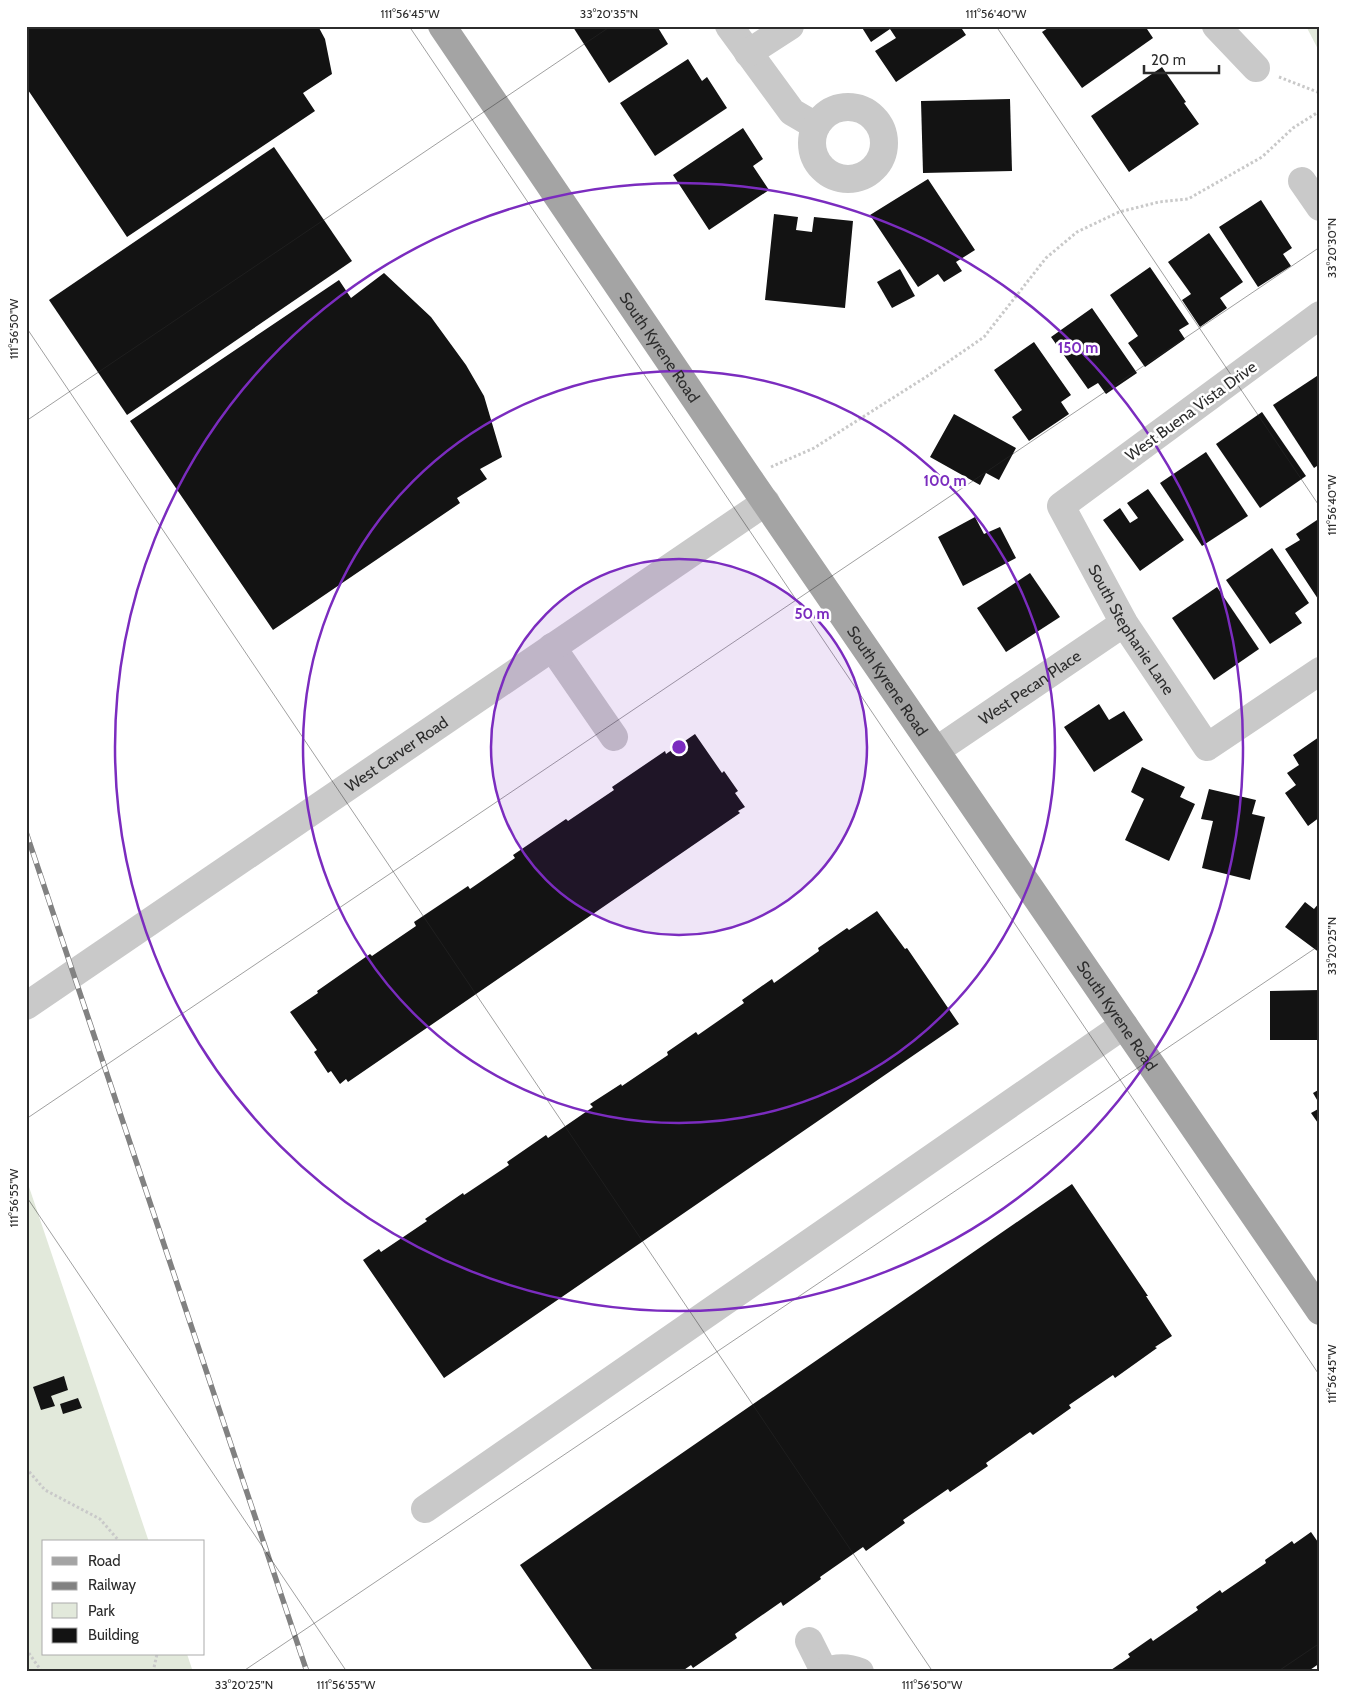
<svg xmlns="http://www.w3.org/2000/svg" width="1346" height="1698" viewBox="0 0 1346 1698" font-family="Cabin,sans-serif">
<style>
.green{fill:#e2e9db}
.building{fill:#131313}
.lines{fill:none;stroke-linecap:round;stroke-linejoin:round}
.path{stroke:#c9c9c9;stroke-width:3;stroke-dasharray:2.5 2.5;stroke-linecap:butt}
.minor{stroke:#c9c9c9;stroke-width:28}
.major{stroke:#a4a4a4;stroke-width:28}
.rail-casing{stroke:#818181;stroke-width:5.5}
.rail{stroke:#fff;stroke-width:4;stroke-dasharray:11;stroke-linecap:butt}
.ticks{fill:none;stroke:#2c2c2c;stroke-width:1;stroke-opacity:0.45}
.ring{fill:none;stroke:#7b2cbf;stroke-width:2.5}
.labels{text-anchor:middle;dominant-baseline:central;stroke-width:5;stroke-linejoin:round;paint-order:stroke}
.street-label{font-size:16px;fill:#2c2c2c;stroke:#fff}
.centre{fill:#7b2cbf;stroke:#fff;stroke-width:2.5}
.ring-label{font-size:15px;text-anchor:middle;font-weight:bold;fill:#7b2cbf;stroke:#fff;stroke-width:5;stroke-linejoin:round;paint-order:stroke}
.neatline{fill:none;stroke:#2c2c2c;stroke-width:2}
.ticks-label{font-size:12px;text-anchor:middle;fill:#2c2c2c}
</style>
<rect width="100%" height="100%" fill="#fff"/>
<g class="green">
<path d="M 1306,26 L 1320,26 L 1320,53 Z"/>
<path d="M 26,1178 L 149,1542 L 44,1542 L 44,1654 L 187,1654 L 193,1672 L 26,1672 Z"/>
</g>
<g class="building">
<path d="M 318,26 L 325,39 L 332,74 L 303,93 L 315,111 L 127,237 L 26,87 L 27,26 Z"/>
<path d="M 574,26 L 657,26 L 668,44 L 609,83 L 573,27 Z"/>
<path d="M 861,26 L 960,26 L 966,35 L 896,82 L 875,51 L 896,38 L 890,29 L 871,42 Z"/>
<path d="M 1051,26 L 1145,26 L 1153,38 L 1082,88 L 1042,32 Z"/>
<path d="M 688,59 L 702,81 L 707,77 L 727,108 L 655,156 L 620,103 Z"/>
<path d="M 1162,67 L 1186,102 L 1184,103 L 1199,124 L 1129,172 L 1091,116 Z"/>
<path d="M 1010,99 L 1012,171 L 923,173 L 921,101 Z"/>
<path d="M 743,128 L 763,159 L 753,166 L 769,190 L 709,230 L 673,175 Z"/>
<path d="M 274,147 L 352,261 L 127,415 L 49,300 Z"/>
<path d="M 928,179 L 975,250 L 956,262 L 962,271 L 944,282 L 938,274 L 918,287 L 870,215 Z"/>
<path d="M 1261,200 L 1292,248 L 1283,254 L 1291,266 L 1258,287 L 1219,227 Z"/>
<path d="M 774,214 L 798,217 L 796,230 L 812,232 L 814,217 L 853,221 L 845,308 L 765,300 Z"/>
<path d="M 1209,233 L 1243,282 L 1220,298 L 1227,308 L 1200,327 L 1182,300 L 1191,294 L 1168,262 Z"/>
<path d="M 1150,267 L 1189,324 L 1179,330 L 1185,339 L 1145,367 L 1128,343 L 1138,336 L 1110,295 Z"/>
<path d="M 900,269 L 915,296 L 892,308 L 877,282 Z"/>
<path d="M 384,273 L 431,317 L 466,365 L 484,396 L 502,457 L 480,469 L 487,479 L 457,498 L 460,503 L 273,630 L 130,421 L 339,280 L 351,298 Z"/>
<path d="M 1092,308 L 1137,373 L 1106,394 L 1098,383 L 1088,389 L 1051,337 Z"/>
<path d="M 1034,342 L 1071,395 L 1061,402 L 1069,414 L 1029,441 L 1012,417 L 1022,410 L 994,370 Z"/>
<path d="M 1320,374 L 1320,464 L 1314,468 L 1273,405 Z"/>
<path d="M 1262,412 L 1306,476 L 1260,508 L 1216,444 Z"/>
<path d="M 954,414 L 1016,448 L 999,480 L 986,473 L 980,485 L 930,457 Z"/>
<path d="M 1206,452 L 1248,516 L 1202,546 L 1160,483 Z"/>
<path d="M 1148,489 L 1184,540 L 1140,571 L 1103,520 L 1120,508 L 1130,523 L 1138,518 L 1127,503 Z"/>
<path d="M 975,517 L 984,534 L 1000,527 L 1016,558 L 963,586 L 938,537 Z"/>
<path d="M 1320,518 L 1320,602 L 1285,549 L 1300,540 L 1296,534 Z"/>
<path d="M 1272,548 L 1309,603 L 1295,613 L 1302,623 L 1270,644 L 1226,580 Z"/>
<path d="M 1030,573 L 1060,617 L 1006,652 L 977,608 Z"/>
<path d="M 1217,587 L 1259,649 L 1214,680 L 1172,618 Z"/>
<path d="M 1099,704 L 1109,720 L 1124,711 L 1143,740 L 1094,772 L 1064,727 Z"/>
<path d="M 695,734 L 722,773 L 724,771 L 738,791 L 735,793 L 745,807 L 738,811 L 740,813 L 348,1082 L 346,1079 L 340,1084 L 331,1071 L 328,1073 L 314,1052 L 317,1050 L 290,1012 L 318,993 L 317,991 L 370,954 L 372,956 L 416,926 L 414,922 L 468,886 L 470,889 L 515,858 L 513,855 L 566,819 L 568,821 L 614,790 L 612,787 L 665,751 L 666,754 Z"/>
<path d="M 1319,737 L 1320,817 L 1308,826 L 1285,793 L 1296,785 L 1287,773 L 1299,765 L 1293,755 Z"/>
<path d="M 1142,767 L 1185,787 L 1180,797 L 1195,804 L 1169,861 L 1125,840 L 1144,799 L 1131,792 Z"/>
<path d="M 1209,789 L 1256,800 L 1252,814 L 1265,817 L 1250,880 L 1202,868 L 1213,821 L 1201,819 Z"/>
<path d="M 1305,902 L 1314,909 L 1320,902 L 1320,953 L 1285,927 Z"/>
<path d="M 877,911 L 905,949 L 907,948 L 959,1024 L 444,1378 L 363,1260 L 379,1249 L 381,1252 L 427,1221 L 425,1219 L 463,1193 L 464,1195 L 509,1165 L 507,1162 L 546,1135 L 548,1138 L 593,1107 L 590,1104 L 621,1084 L 622,1086 L 668,1055 L 667,1052 L 696,1032 L 698,1035 L 744,1003 L 742,1000 L 772,979 L 774,983 L 819,951 L 818,948 L 847,928 L 849,930 Z"/>
<path d="M 1320,990 L 1320,1040 L 1270,1040 L 1270,991 Z"/>
<path d="M 1320,1089 L 1320,1105 L 1313,1093 Z"/>
<path d="M 1320,1108 L 1320,1126 L 1311,1113 Z"/>
<path d="M 1072,1184 L 1148,1296 L 1146,1296 L 1172,1336 L 1155,1347 L 1157,1348 L 1115,1378 L 1113,1375 L 1069,1405 L 1071,1408 L 1033,1435 L 1030,1432 L 986,1463 L 988,1466 L 950,1492 L 948,1489 L 903,1520 L 905,1523 L 866,1551 L 863,1547 L 820,1577 L 821,1579 L 783,1606 L 781,1602 L 735,1634 L 737,1638 L 693,1668 L 691,1665 L 681,1672 L 594,1672 L 520,1565 Z"/>
<path d="M 64,1376 L 68,1390 L 51,1396 L 55,1406 L 41,1410 L 33,1387 Z"/>
<path d="M 78,1398 L 82,1408 L 63,1414 L 60,1404 Z"/>
<path d="M 1311,1532 L 1320,1545 L 1320,1663 L 1307,1672 L 1108,1672 L 1130,1657 L 1128,1654 L 1151,1638 L 1153,1641 L 1198,1610 L 1196,1607 L 1220,1590 L 1222,1593 L 1266,1563 L 1265,1560 L 1292,1541 L 1294,1544 Z"/>
</g>
<g class="lines">
<g class="path">
<path d="M 1279,77 L 1320,93"/>
<path d="M 771,467 L 814,448 L 929,375 L 984,337 L 1046,258 L 1077,232 L 1119,212 L 1159,202 L 1188,199 L 1262,157 L 1293,128 L 1320,111"/>
<path d="M 26,1468 L 45,1490 L 100,1519 L 120,1542"/>
<path d="M 26,1649 L 42,1672"/>
<path d="M 153,1672 L 157,1654"/>
</g>
<g class="minor">
<path d="M 729,26 L 792,112 L 816,126"/>
<path d="M 1216,26 L 1256,68"/>
<path d="M 748,53 L 790,26"/>
<circle cx="848" cy="143" r="36"/>
<path d="M 1302,181 L 1320,207"/>
<path id="s1" d="M 1320,315 L 1061,506 L 1124,623 L 1207,747 L 1320,671"/>
<path d="M 552,647 L 614,737"/>
<path id="s2" d="M 937,750 L 1124,623"/>
<path id="s3" d="M 26,1006 L 766,502"/>
<path d="M 425,1509 L 1124,1025"/>
<path d="M 809,1641 L 824,1671"/>
<path d="M 823,1672 C 836,1667 848,1667 860,1672"/>
</g>
<path class="major" id="s4" d="M 442,26 L 748,477 L 1320,1311"/>
<defs>
<path id="rail" d="M 26,832 L 307,1672"/>
</defs>
<use href="#rail" class="rail-casing"/>
<use href="#rail" class="rail"/>
</g>
<path class="ticks" d="M 409,26 L 1320,1376M 996,26 L 1320,507M 26,327 L 933,1672M 26,421 L 611,26M 26,1119 L 1320,247M 26,1196 L 347,1672M 242,1672 L 1320,945M 1277,1672 L 1320,1643"/>
<circle cx="679" cy="747" r="188" fill="#7b2cbf" fill-opacity=".12"/>
<g class="ring">
<circle cx="679" cy="747" r="188"/>
<circle cx="679" cy="747" r="376"/>
<circle cx="679" cy="747" r="564"/>
</g>
<g class="labels">
<g class="street-label">
<text stroke="none"><textPath href="#s4" startOffset="388">South Kyrene Road</textPath></text>
<text transform="translate(1191 411) rotate(-36)">West Buena Vista Drive</text>
<text stroke="none"><textPath href="#s1" startOffset="464">South Stephanie Lane</textPath></text>
<text stroke="none"><textPath href="#s4" startOffset="792">South Kyrene Road</textPath></text>
<text stroke="none"><textPath href="#s2" startOffset="112">West Pecan Place</textPath></text>
<text stroke="none"><textPath href="#s3" startOffset="448">West Carver Road</textPath></text>
<text stroke="none"><textPath href="#s4" startOffset="1198">South Kyrene Road</textPath></text>
</g>
</g>
<circle cx="679" cy="747" r="8" class="centre"/>
<g class="ring-label">
<text x="1078" y="353">150 m</text>
<text x="945" y="486">100 m</text>
<text x="812" y="619">50 m</text>
</g>
<rect width="1346" height="1698" fill="none" stroke="#ffffff" stroke-width="55"/>
<rect x="42" y="1540" width="162" height="115" fill="#ffffff" stroke="#ababab"/>
<rect x="52" y="1557" width="25" height="8" fill="#a4a4a4" stroke="#ababab"/>
<text x="88" y="1566" font-size="15" fill="#2c2c2c">Road</text>
<rect x="52" y="1582" width="25" height="8" fill="#818181" stroke="#ababab"/>
<text x="88" y="1590" font-size="15" fill="#2c2c2c">Railway</text>
<rect x="52" y="1603" width="25" height="15" fill="#e2e9db" stroke="#ababab"/>
<text x="88" y="1616" font-size="15" fill="#2c2c2c">Park</text>
<rect x="52" y="1628" width="25" height="15" fill="#131313" stroke="#ababab"/>
<text x="88" y="1640" font-size="15" fill="#2c2c2c">Building</text>
<path d="M1144 65v8h75v-8" fill="none" stroke="#2c2c2c" stroke-width="2.5"/>
<text x="1151" y="65" font-size="15" fill="#2c2c2c" stroke="#ffffff" stroke-width="4" paint-order="stroke">20 m</text>
<rect x="28" y="28" width="1290" height="1642" class="neatline"/>
<g class="ticks-label">
<text x="410" y="18">111°56'45"W</text>
<text x="609" y="18">33°20'35"N</text>
<text x="996" y="18">111°56'40"W</text>
<text transform="translate(1332 248) rotate(-90)" y="4">33°20'30"N</text>
<text transform="translate(14 329) rotate(-90)" y="4">111°56'50"W</text>
<text transform="translate(1332 505) rotate(-90)" y="4">111°56'40"W</text>
<text transform="translate(1332 946) rotate(-90)" y="4">33°20'25"N</text>
<text transform="translate(14 1198) rotate(-90)" y="4">111°56'55"W</text>
<text transform="translate(1332 1374) rotate(-90)" y="4">111°56'45"W</text>
<text x="244" y="1689">33°20'25"N</text>
<text x="346" y="1689">111°56'55"W</text>
<text x="932" y="1689">111°56'50"W</text>
</g>
</svg>
